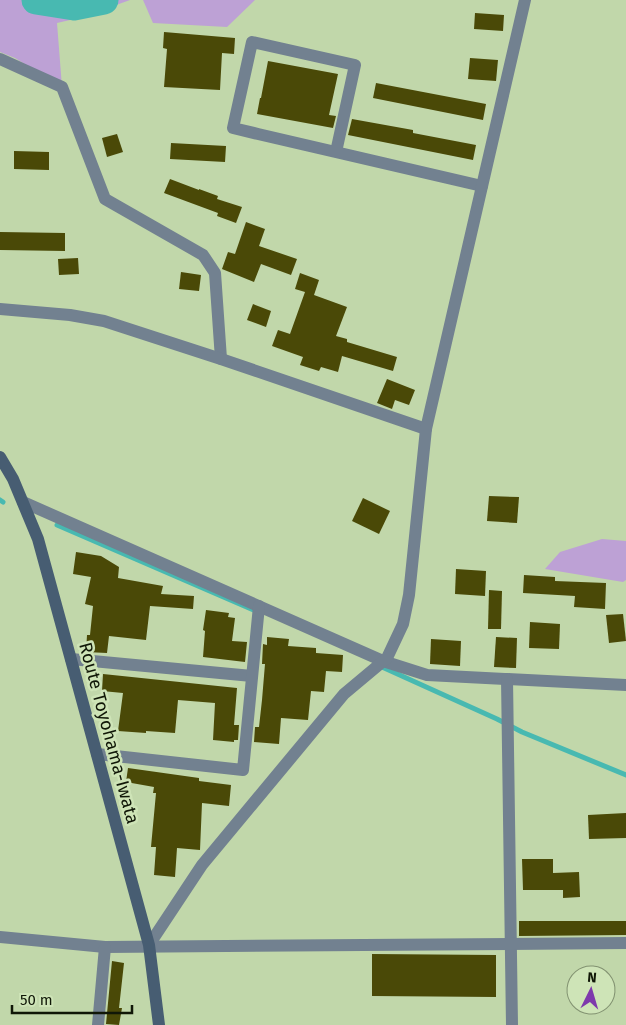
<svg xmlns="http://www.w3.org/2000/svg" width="626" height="1025" font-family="'Fira Sans',sans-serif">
<rect width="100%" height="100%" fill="#c1d7aa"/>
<g fill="#bda1d5">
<polygon points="0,0 130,0 83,17 57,23 62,87 15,58 0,52"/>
<polygon points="143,0 255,0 227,27 153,23"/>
<polygon points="602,539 626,541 626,580 623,582 545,569 560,552"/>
</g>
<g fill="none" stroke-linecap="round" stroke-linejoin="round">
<g stroke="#48b9b1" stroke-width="5">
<polyline points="0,500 3,502"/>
<polyline points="57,525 258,612"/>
<polyline points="382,667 497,719 522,732 626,775"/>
</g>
<polyline stroke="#48b9b1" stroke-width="29" points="36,0 74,6 104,0"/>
</g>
<g fill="#4a4907">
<polygon points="475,13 504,15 503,31 474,29"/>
<polygon points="164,32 235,38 234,54 222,53 220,90 164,87 167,49 163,48"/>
<polygon points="470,58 498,60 496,81 468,79"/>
<polygon points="268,61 338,74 329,115 336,116 333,128 257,114 260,98 261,98"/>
<polygon points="376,83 486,104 483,120 373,98"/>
<polygon points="352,119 413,130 413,133 476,145 473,160 348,135"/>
<polygon points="117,134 123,152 107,157 102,138"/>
<polygon points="171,143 226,146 225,162 170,159"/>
<polygon points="14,151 49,152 49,170 14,169"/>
<polygon points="170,179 199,190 199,189 218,196 217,199 242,207 236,223 217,216 218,213 164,193"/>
<polygon points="246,222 265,229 259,246 297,259 291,275 261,264 254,282 222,269 228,252 235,254"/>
<polygon points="0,232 65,233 65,251 0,250"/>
<polygon points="78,258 79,274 59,275 58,259"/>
<polygon points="181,272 201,275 199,291 179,289"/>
<polygon points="300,273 319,280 314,295 347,307 336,336 347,339 347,342 397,357 393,371 342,356 338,372 321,367 319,371 300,365 303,357 272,346 278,330 290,334 305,292 295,289"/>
<polygon points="253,304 271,311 266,327 247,320"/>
<polygon points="387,379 415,390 409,405 395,400 392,409 377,403"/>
<polygon points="489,496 519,497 517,523 487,521"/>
<polygon points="363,498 390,511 379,534 352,521"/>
<polygon points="76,552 101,556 119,567 118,578 163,586 161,594 194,596 193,609 150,606 146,640 109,636 107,653 86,652 87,635 90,635 93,606 85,604 91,577 73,574"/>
<polygon points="456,569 486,571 485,596 455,594"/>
<polygon points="524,575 555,577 555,581 606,583 605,609 574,607 575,596 523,593"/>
<polygon points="489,590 502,591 501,629 488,629"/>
<polygon points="206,610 229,613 228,617 235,618 232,641 247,642 245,662 203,657 205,631 203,630"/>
<polygon points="623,614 626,641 609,643 606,615"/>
<polygon points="530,622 560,624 559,649 529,648"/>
<polygon points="267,637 289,639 288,646 316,648 316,653 343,655 342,672 326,671 324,692 311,691 308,720 281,718 279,744 254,742 255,727 259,727 262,700 265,664 262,664 263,644 267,645"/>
<polygon points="496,637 517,638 516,668 494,667"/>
<polygon points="431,639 461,641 460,666 430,664"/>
<polygon points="103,674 237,688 234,725 239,725 238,740 234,740 234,742 213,740 215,703 178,700 175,733 146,731 146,733 118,731 123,693 102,691"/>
<polygon points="128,768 199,778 199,781 231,785 229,806 202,803 200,850 177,848 175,877 154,875 156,847 151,847 156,793 153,793 154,787 126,782"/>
<polygon points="626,813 626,838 589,839 588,815"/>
<polygon points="522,859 553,859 553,873 579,872 580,897 563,898 563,890 523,890"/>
<polygon points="519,921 626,921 626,935 519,936"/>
<polygon points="372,954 496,955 496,997 372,996"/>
<polygon points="112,961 124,963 119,1008 122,1008 119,1025 106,1024"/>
</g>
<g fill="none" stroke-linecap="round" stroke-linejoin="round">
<g stroke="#728190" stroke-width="12">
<polyline points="0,59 62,87 105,199 203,255 215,273 221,359"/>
<polyline points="336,152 355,65 252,42 233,128 258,134 482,186"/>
<polyline points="0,309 70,315 104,321 221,359 426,429"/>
<polyline points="23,502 383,661 427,675 626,685"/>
<polyline points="71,659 252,676"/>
<polyline points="507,679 512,1025"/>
<polyline points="97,754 243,770 259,606"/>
<polyline points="0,937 105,947 626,943"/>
<polyline points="149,945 202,865 344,694 387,658 403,624 409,595 426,429 525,0"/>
<polyline points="98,1025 105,947"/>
</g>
<polyline stroke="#475d72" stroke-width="12" points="0,457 13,479 38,539 149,945 159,1025"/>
</g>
<g text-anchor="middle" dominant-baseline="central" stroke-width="5" stroke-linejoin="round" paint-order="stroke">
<g font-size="18" fill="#101707" stroke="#cee4b7">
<text transform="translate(109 733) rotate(75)">Route Toyohama-Iwata</text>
</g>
</g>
<g transform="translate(591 990) rotate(5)"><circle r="24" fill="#cee4b7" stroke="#829271"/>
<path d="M0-4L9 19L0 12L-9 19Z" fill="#7e39ac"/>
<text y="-8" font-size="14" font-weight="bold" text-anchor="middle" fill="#101707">N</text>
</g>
<path d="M12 1005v8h120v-8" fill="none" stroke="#101707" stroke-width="2.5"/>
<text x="20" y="1005" font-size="15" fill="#101707" stroke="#cee4b7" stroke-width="4" paint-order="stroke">50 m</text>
</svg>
